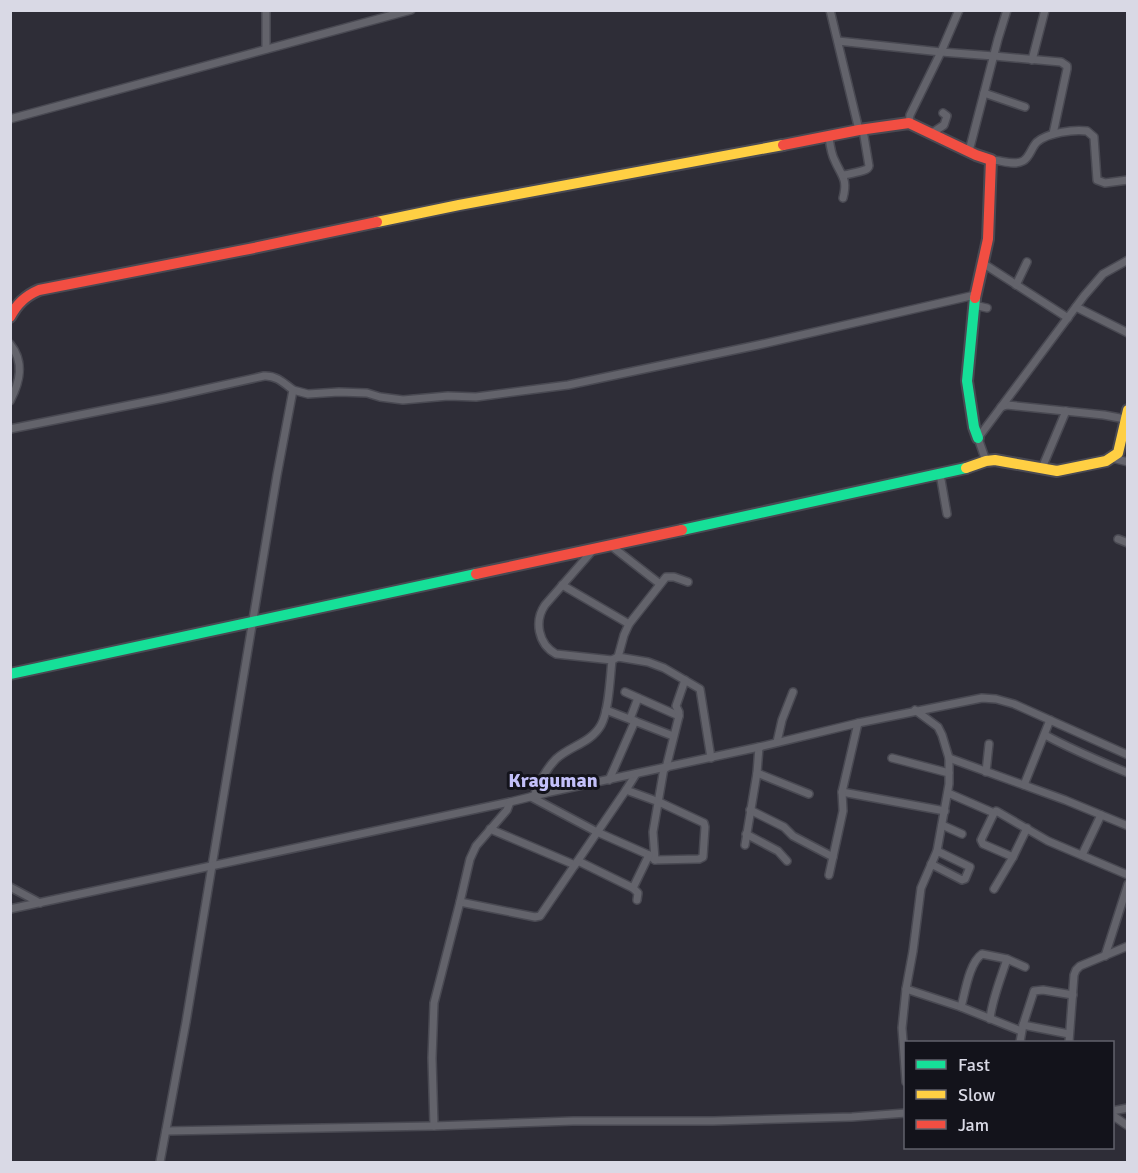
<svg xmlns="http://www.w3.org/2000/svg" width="1138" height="1173" font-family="Signika,sans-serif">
<rect width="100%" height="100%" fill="#2e2d37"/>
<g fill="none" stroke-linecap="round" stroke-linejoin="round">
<defs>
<g id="street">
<polyline points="830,10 859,130"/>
<polyline points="838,41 941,52 994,56 1061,62 1067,66 1067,69 1053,134"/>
<polyline points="266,49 266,10"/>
<polyline points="1032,60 1045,10"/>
<polyline points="984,93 1025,107"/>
<polyline points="10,119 411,10"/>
<polyline points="909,123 910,115 941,52 959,10"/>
<polyline points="932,133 944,125 947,116 943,113"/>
<path d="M829,137c1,8 2,17 6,24 7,16 13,18 8,37"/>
<polyline points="969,151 998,39 1007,10"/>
<path d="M991,160c10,0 23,6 32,1 7,-4 8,-13 14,-19 10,-9 37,-13 50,-11l7,6 3,43 8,3 23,-3"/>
<path d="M843,175c3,0 24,-5 24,-6 1,-1 2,-2 2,-3l-6,-36"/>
<polyline points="984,264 1068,318"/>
<polyline points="1016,285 1027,262"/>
<polyline points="974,305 987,308"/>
<polyline points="1076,307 1128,333"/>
<path d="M10,344c15,18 10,38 0,57"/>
<polyline points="293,390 308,394 339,392 367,393 380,397 403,400 448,396 476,397 568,385 758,345 975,295"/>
<polyline points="1001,407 1007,405 1104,415 1125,419"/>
<path d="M10,429l155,-31 99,-22c12,-1 20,7 29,14l-16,85 -91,547 -26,140"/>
<polyline points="1112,458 1128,462"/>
<polyline points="986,461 978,438 1084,296 1103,274 1128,260"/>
<polyline points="1042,468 1066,411"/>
<polyline points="940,474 947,514"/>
<polyline points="1118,539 1128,543"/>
<polyline points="610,545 660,584"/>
<polyline points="562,585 629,624"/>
<polyline points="618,657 624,635 629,624 666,577 674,577 688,582"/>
<polyline points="612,660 618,657 648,662 664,668 700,689 711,758"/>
<polyline points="625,692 679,716"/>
<polyline points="606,710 673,736"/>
<polyline points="630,719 638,698"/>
<path d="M1045,735c26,14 54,26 83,38"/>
<polyline points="777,742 782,720 793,692"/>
<polyline points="892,758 949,773"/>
<polyline points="949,758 1065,800 1128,826"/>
<polyline points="666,768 679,716 679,712 676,706 685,680"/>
<polyline points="986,772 989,744"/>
<polyline points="757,773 809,794"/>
<polyline points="609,780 635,721"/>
<polyline points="1024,785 1050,720"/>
<polyline points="842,792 945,811"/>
<polyline points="948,793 994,813 996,811 998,812 1048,841 1128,875"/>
<path d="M534,796c5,-13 12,-27 22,-37 14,-13 35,-16 45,-34 8,-14 9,-47 11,-65l-56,-6c-18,-10 -22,-33 -11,-49l48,-55"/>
<polyline points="531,797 597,832 649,855 655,860 699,859 703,857 705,827 704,823 659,802 626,790"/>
<polyline points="750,810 784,827 793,836 833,857"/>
<polyline points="994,813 981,840 983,844 1013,857"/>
<polyline points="942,825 962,834"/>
<polyline points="490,829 575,865"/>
<polyline points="746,834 778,851 787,861"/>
<polyline points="745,845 757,773 759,747"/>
<polyline points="1082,855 1101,815"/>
<polyline points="655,860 653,832 664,768"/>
<polyline points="578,861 633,888 638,893 637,900"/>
<polyline points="931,864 962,880 965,879 970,867 937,851"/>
<polyline points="829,875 843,811 842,792 858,723"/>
<polyline points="10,887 40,903"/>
<polyline points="633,888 649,855"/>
<polyline points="994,889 1013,857 1027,828"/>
<polyline points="460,902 535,917 540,916 626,790 636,774"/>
<polyline points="10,909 510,802 550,792 759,747 858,723 982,698 996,699 1014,704 1128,755"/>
<polyline points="1105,956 1128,884"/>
<polyline points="906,989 961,1007 1021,1031"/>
<path d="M961,1007c4,-14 8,-44 21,-53l25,5 18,8"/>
<path d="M990,1019c2,-20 11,-41 17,-60"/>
<polyline points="1023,1025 1069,1034"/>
<polyline points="1020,1042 1023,1025 1034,991 1043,990 1073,995"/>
<polyline points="1069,1042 1074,975 1076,970 1080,966 1128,946"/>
<polyline points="906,1082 902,1028 906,989 913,951 921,888 937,851 949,784 949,758 942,735 938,727 915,710"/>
<polyline points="1112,1111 1128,1108"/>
<polyline points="1112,1115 1128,1126"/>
<polyline points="434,1126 432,1058 434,1003 460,902 470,859 476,846 507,810 510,802"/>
<polyline points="166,1131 434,1126 573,1121 713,1121 852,1117 906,1113"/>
</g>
<g id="fast">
<polyline points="975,298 967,381 974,427 978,438"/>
<polyline points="682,530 966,468"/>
<polyline points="10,674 476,574"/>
</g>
<g id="slow">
<polyline points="377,222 459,205 783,145"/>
<polyline points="966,468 986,461 995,460 1057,471 1106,461 1118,453 1128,410"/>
</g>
<g id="jam">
<polyline points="783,145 859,130 909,123 976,155 991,160 988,239 975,298"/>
<path d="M10,317c7,-13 15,-21 29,-27l210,-41 128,-27"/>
<polyline points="476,574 682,530"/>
</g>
</defs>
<use href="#street" stroke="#494952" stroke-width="10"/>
<use href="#fast" stroke="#494952" stroke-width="14"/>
<use href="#slow" stroke="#494952" stroke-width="14"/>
<use href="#jam" stroke="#494952" stroke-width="14"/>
<use href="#street" stroke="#63636b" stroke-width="7"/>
<use href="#fast" stroke="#16e098" stroke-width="10"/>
<use href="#slow" stroke="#ffcf43" stroke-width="10"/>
<use href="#jam" stroke="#f24e42" stroke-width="10"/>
</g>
<g text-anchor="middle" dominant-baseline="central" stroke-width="6" stroke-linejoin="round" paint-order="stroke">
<g font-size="20" font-weight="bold" fill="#c3c0f9" stroke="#13131b">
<text x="553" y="780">Kraguman</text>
</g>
</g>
<rect width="1138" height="1173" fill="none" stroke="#d9d9e5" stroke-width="24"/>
<rect x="904" y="1041" width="210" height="108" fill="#13131b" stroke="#62626c" stroke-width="1.5"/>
<rect x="916" y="1060" width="30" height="9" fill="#16e098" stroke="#62626c" stroke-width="1.5"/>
<text x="958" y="1071" font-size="18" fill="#d9d9e5">Fast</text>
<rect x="916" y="1090" width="30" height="9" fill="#ffcf43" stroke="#62626c" stroke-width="1.5"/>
<text x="958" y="1101" font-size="18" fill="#d9d9e5">Slow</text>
<rect x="916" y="1120" width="30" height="9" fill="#f24e42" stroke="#62626c" stroke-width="1.5"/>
<text x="958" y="1131" font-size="18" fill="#d9d9e5">Jam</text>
</svg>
